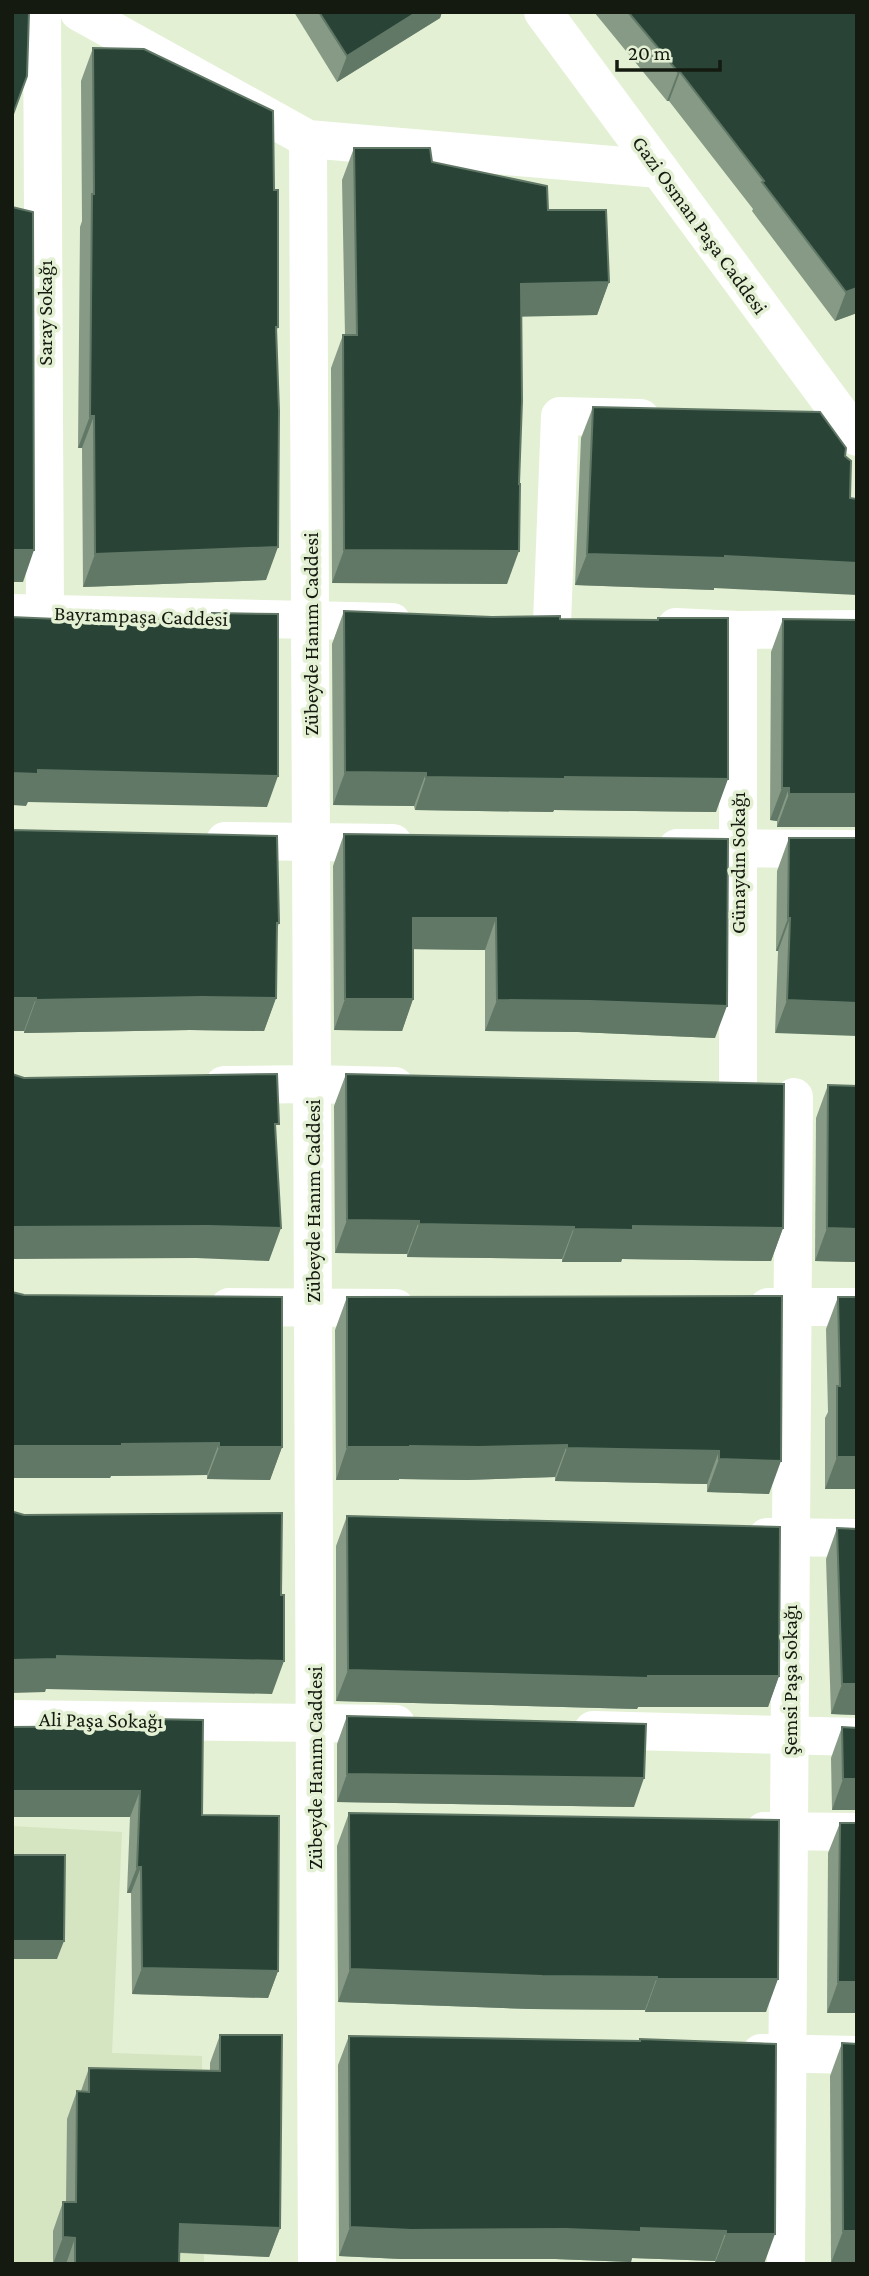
<svg xmlns="http://www.w3.org/2000/svg" width="869" height="2276" font-family="'Crimson Pro',serif">
<rect width="100%" height="100%" fill="#e3f0d3"/>
<polygon fill="#d5e5c1" points="12,1826 122,1832 112,2053 202,2056 204,2264 12,2264"/>
<g fill="none" stroke-linecap="round" stroke-linejoin="round">
<g stroke="#fff" stroke-width="38">
<polyline points="42,12 45,613"/>
<polyline points="79,12 308,139 659,169"/>
<polyline points="543,12 857,437"/>
<polyline points="308,139 317,2264"/>
<polyline points="12,613 392,622"/>
<polyline points="552,623 560,416 641,418"/>
<polyline points="676,627 738,630 857,629"/>
<polyline points="738,630 738,1095"/>
<polyline points="225,841 393,843"/>
<polyline points="677,848 857,849"/>
<polyline points="224,1085 312,1084 395,1086"/>
<polyline points="229,1307 396,1308"/>
<polyline points="768,1307 857,1307"/>
<polyline points="767,1537 857,1538"/>
<polyline points="12,1719 396,1724"/>
<polyline points="593,1730 857,1737"/>
<polyline points="764,1831 857,1832"/>
<polyline points="761,2053 857,2055"/>
<polyline points="786,2264 794,1097"/>
</g>
</g>
<g fill="#869a85">
<polygon points="294,12 442,12 440,18 337,82"/>
<polygon points="594,12 857,12 857,313 835,321 752,211 753,209 669,101 667,101"/>
<polygon points="93,48 274,190 278,327 276,332 266,580 83,587 82,448 78,448 80,227 82,221 81,81"/>
<polygon points="354,148 432,162 548,210 609,282 597,315 521,316 519,484 507,584 332,583 331,368 343,335 345,335 342,180"/>
<polygon points="593,407 714,588 714,590 575,585 581,438"/>
<polygon points="344,611 560,619 657,620 658,618 716,812 554,810 553,812 415,810 414,806 333,805 332,644"/>
<polygon points="783,619 857,620 857,827 777,827 777,821 770,820 771,652"/>
<polygon points="12,830 279,923 277,929 276,998 264,1031 190,1030 24,1033 24,1031 12,1031"/>
<polygon points="344,834 715,1038 578,1032 485,1031 485,950 413,949 413,999 402,1031 334,1030 333,866"/>
<polygon points="789,838 857,838 775,1033 778,951 776,951 777,871"/>
<polygon points="346,1074 783,1228 771,1261 622,1259 621,1262 562,1262 562,1259 407,1257 407,1254 335,1253 334,1106"/>
<polygon points="828,1085 857,1262 815,1261 816,1118"/>
<polygon points="12,1292 282,1447 270,1480 207,1479 207,1475 111,1476 110,1478"/>
<polygon points="782,1296 769,1494 707,1492 707,1484 555,1481 555,1477 467,1480 399,1479 399,1480 336,1480 335,1330 347,1297"/>
<polygon points="838,1297 857,1489 825,1489 825,1418 828,1412 826,1329"/>
<polygon points="347,1516 779,1676 768,1707 638,1707 637,1709 336,1701 336,1546"/>
<polygon points="837,1528 857,1529 857,1715 831,1714 826,1559"/>
<polygon points="347,1716 634,1807 337,1802 337,1744"/>
<polygon points="151,1719 202,1815 278,1971 268,1998 132,1994 131,1893 127,1893 130,1817 12,1817 148,1726"/>
<polygon points="842,1727 857,1728 857,1810 832,1810 831,1758"/>
<polygon points="349,1813 766,2012 645,2012 645,2010 531,2009 338,2002 337,1846"/>
<polygon points="840,1823 857,1823 857,2013 827,2013 828,1853"/>
<polygon points="220,2035 280,2228 269,2257 180,2253 179,2264 53,2264 53,2231 63,2202 66,2202 67,2119 77,2091 81,2091 89,2068 210,2071 210,2063"/>
<polygon points="349,2036 639,2041 640,2039 775,2234 715,2263 715,2261 632,2258 631,2262 555,2259 401,2259 339,2256 338,2065"/>
<polygon points="842,2043 857,2264 831,2263 830,2076"/>
</g>
<g fill="#617866">
<polygon points="417,12 442,12 440,18 337,82 347,56"/>
<polygon points="678,72 680,72 669,101 667,101"/>
<polygon points="609,282 597,315 509,317 521,284"/>
<polygon points="857,288 857,313 835,321 846,292"/>
<polygon points="90,416 94,416 82,448 78,448"/>
<polygon points="278,547 266,580 83,587 95,554"/>
<polygon points="12,550 34,550 23,582 12,582"/>
<polygon points="344,550 519,551 507,584 332,583"/>
<polygon points="587,554 725,556 857,563 857,595 714,588 714,590 575,585"/>
<polygon points="38,770 278,776 267,807 28,802 26,806 12,805 12,773"/>
<polygon points="345,772 426,773 414,806 333,805"/>
<polygon points="426,777 565,777 728,779 716,812 554,810 553,812 415,810"/>
<polygon points="782,788 789,788 777,821 770,820"/>
<polygon points="789,794 857,794 857,827 777,827"/>
<polygon points="413,918 496,918 485,950 401,949"/>
<polygon points="788,918 790,918 778,951 776,951"/>
<polygon points="202,997 276,998 264,1031 190,1030 24,1033 36,1000"/>
<polygon points="12,998 36,998 24,1031 12,1031"/>
<polygon points="345,999 413,999 402,1031 334,1030"/>
<polygon points="497,1000 590,1001 727,1006 715,1038 578,1032 485,1031"/>
<polygon points="787,1000 857,1003 857,1036 775,1033"/>
<polygon points="347,1220 419,1221 407,1254 335,1253"/>
<polygon points="419,1224 574,1227 562,1259 407,1257"/>
<polygon points="208,1226 281,1228 269,1261 196,1258 12,1259 12,1227"/>
<polygon points="633,1226 783,1228 771,1261 622,1259 621,1262 562,1262 574,1229"/>
<polygon points="827,1228 857,1229 857,1262 815,1261"/>
<polygon points="219,1443 207,1475 111,1476 110,1478 12,1478 12,1446"/>
<polygon points="567,1445 555,1477 467,1480 399,1479 399,1480 336,1480 347,1447"/>
<polygon points="219,1447 282,1447 270,1480 207,1479"/>
<polygon points="567,1448 719,1451 707,1484 555,1481"/>
<polygon points="837,1457 857,1457 857,1489 825,1489"/>
<polygon points="719,1459 781,1461 769,1494 707,1492"/>
<polygon points="57,1656 284,1661 272,1694 46,1689 45,1692 12,1693 12,1660"/>
<polygon points="348,1670 648,1676 779,1676 768,1707 638,1707 637,1709 336,1701"/>
<polygon points="842,1684 857,1684 857,1715 831,1714"/>
<polygon points="347,1774 644,1778 634,1807 337,1802"/>
<polygon points="843,1779 857,1779 857,1810 832,1810"/>
<polygon points="12,1791 140,1791 130,1817 12,1817"/>
<polygon points="137,1867 141,1867 131,1893 127,1893"/>
<polygon points="12,1941 64,1941 57,1959 12,1959"/>
<polygon points="142,1968 278,1971 268,1998 132,1994"/>
<polygon points="350,1969 657,1977 645,2010 531,2009 338,2002"/>
<polygon points="657,1979 778,1979 766,2012 645,2012"/>
<polygon points="838,1982 857,1982 857,2013 827,2013"/>
<polygon points="180,2224 280,2228 269,2257 170,2252"/>
<polygon points="350,2227 641,2228 726,2231 715,2261 632,2258 631,2262 555,2259 401,2259 339,2256"/>
<polygon points="843,2231 857,2231 857,2264 831,2263"/>
<polygon points="726,2234 775,2234 764,2264 715,2263"/>
<polygon points="63,2237 75,2238 66,2264 53,2264"/>
</g>
<g fill="#294437" stroke="#617866" stroke-width="2">
<polygon points="12,12 29,12 27,76 12,117"/>
<polygon points="319,12 417,12 347,56"/>
<polygon points="628,12 857,12 857,288 846,292 762,182 764,181 680,72 678,72"/>
<polygon points="93,48 144,49 273,111 274,190 278,190 278,327 276,327 279,411 278,547 95,554 94,416 90,416 92,194 94,194"/>
<polygon points="354,148 430,148 432,162 547,186 548,210 606,210 609,282 521,284 522,401 519,484 520,484 519,551 344,550 343,335 357,335"/>
<polygon points="12,207 33,212 34,550 12,550"/>
<polygon points="593,407 820,412 846,448 845,456 851,461 850,498 857,499 857,563 725,556 725,558 587,554"/>
<polygon points="344,611 492,617 560,616 560,619 658,620 658,618 728,618 728,779 565,777 565,779 426,777 426,773 345,772"/>
<polygon points="212,613 278,614 278,776 38,770 38,774 12,773 12,617 80,620 80,616 212,620"/>
<polygon points="783,619 857,620 857,794 789,794 789,788 782,788"/>
<polygon points="12,830 277,836 279,923 277,923 276,998 202,997 36,1000 36,998 12,998"/>
<polygon points="344,834 728,839 727,1006 590,1001 497,1000 496,918 413,918 413,999 345,999"/>
<polygon points="789,838 857,838 857,1003 787,1000 790,918 788,918"/>
<polygon points="12,1074 24,1078 277,1074 279,1124 275,1124 281,1228 208,1226 12,1227"/>
<polygon points="346,1074 784,1084 783,1228 633,1226 633,1230 574,1229 574,1227 419,1224 419,1221 347,1220"/>
<polygon points="828,1085 857,1086 857,1229 827,1228"/>
<polygon points="12,1292 24,1295 282,1297 282,1447 219,1447 219,1443 122,1444 122,1446 12,1446"/>
<polygon points="782,1296 781,1461 719,1459 719,1451 567,1448 567,1445 479,1447 410,1446 410,1447 347,1447 347,1297"/>
<polygon points="838,1297 857,1297 857,1457 837,1457 837,1386 840,1386"/>
<polygon points="12,1511 14,1512 24,1515 282,1513 281,1595 284,1595 284,1661 57,1656 57,1659 12,1660"/>
<polygon points="347,1516 780,1527 779,1676 648,1676 648,1678 348,1670"/>
<polygon points="837,1528 857,1529 857,1684 842,1684"/>
<polygon points="347,1716 646,1724 644,1778 347,1774"/>
<polygon points="151,1719 203,1720 202,1815 279,1816 278,1971 142,1968 141,1867 137,1867 140,1791 12,1791 12,1727 151,1726"/>
<polygon points="842,1727 857,1728 857,1779 843,1779"/>
<polygon points="349,1813 779,1820 778,1979 657,1979 657,1977 542,1976 350,1969"/>
<polygon points="840,1823 857,1823 857,1982 838,1982"/>
<polygon points="12,1855 65,1855 64,1941 12,1941"/>
<polygon points="220,2035 282,2035 280,2228 180,2224 179,2264 75,2264 75,2238 63,2237 63,2202 76,2202 77,2091 89,2092 89,2068 220,2071"/>
<polygon points="349,2036 640,2041 640,2039 776,2044 775,2234 726,2234 726,2231 641,2228 641,2232 566,2229 411,2230 350,2227"/>
<polygon points="842,2043 857,2044 857,2231 843,2231"/>
</g>
<g text-anchor="middle" dominant-baseline="central" stroke-width="7" stroke-linejoin="round" paint-order="stroke">
<g font-size="21" fill="#151a10" stroke="#e3f0d3">
<text transform="translate(700 225) rotate(54)">Gazi Osman Paşa Caddesi</text>
<text transform="translate(45 313) rotate(-90)">Saray Sokağı</text>
<text transform="translate(141 616) rotate(2)">Bayrampaşa Caddesi</text>
<text transform="translate(311 634) rotate(-90)">Zübeyde Hanım Caddesi</text>
<text transform="translate(738 863) rotate(-90)">Günaydın Sokağı</text>
<text transform="translate(313 1201) rotate(-90)">Zübeyde Hanım Caddesi</text>
<text transform="translate(790 1680) rotate(-90)">Şemsi Paşa Sokağı</text>
<text transform="translate(101 1720) rotate(1)">Ali Paşa Sokağı</text>
<text transform="translate(315 1768) rotate(-90)">Zübeyde Hanım Caddesi</text>
</g>
</g>
<rect width="869" height="2276" fill="none" stroke="#151a10" stroke-width="28"/>
<path d="M617 60v10h103v-10" fill="none" stroke="#151a10" stroke-width="3.5"/>
<text x="628" y="60" font-size="21" fill="#151a10" stroke="#e3f0d3" stroke-width="5" paint-order="stroke">20 m</text>
</svg>
